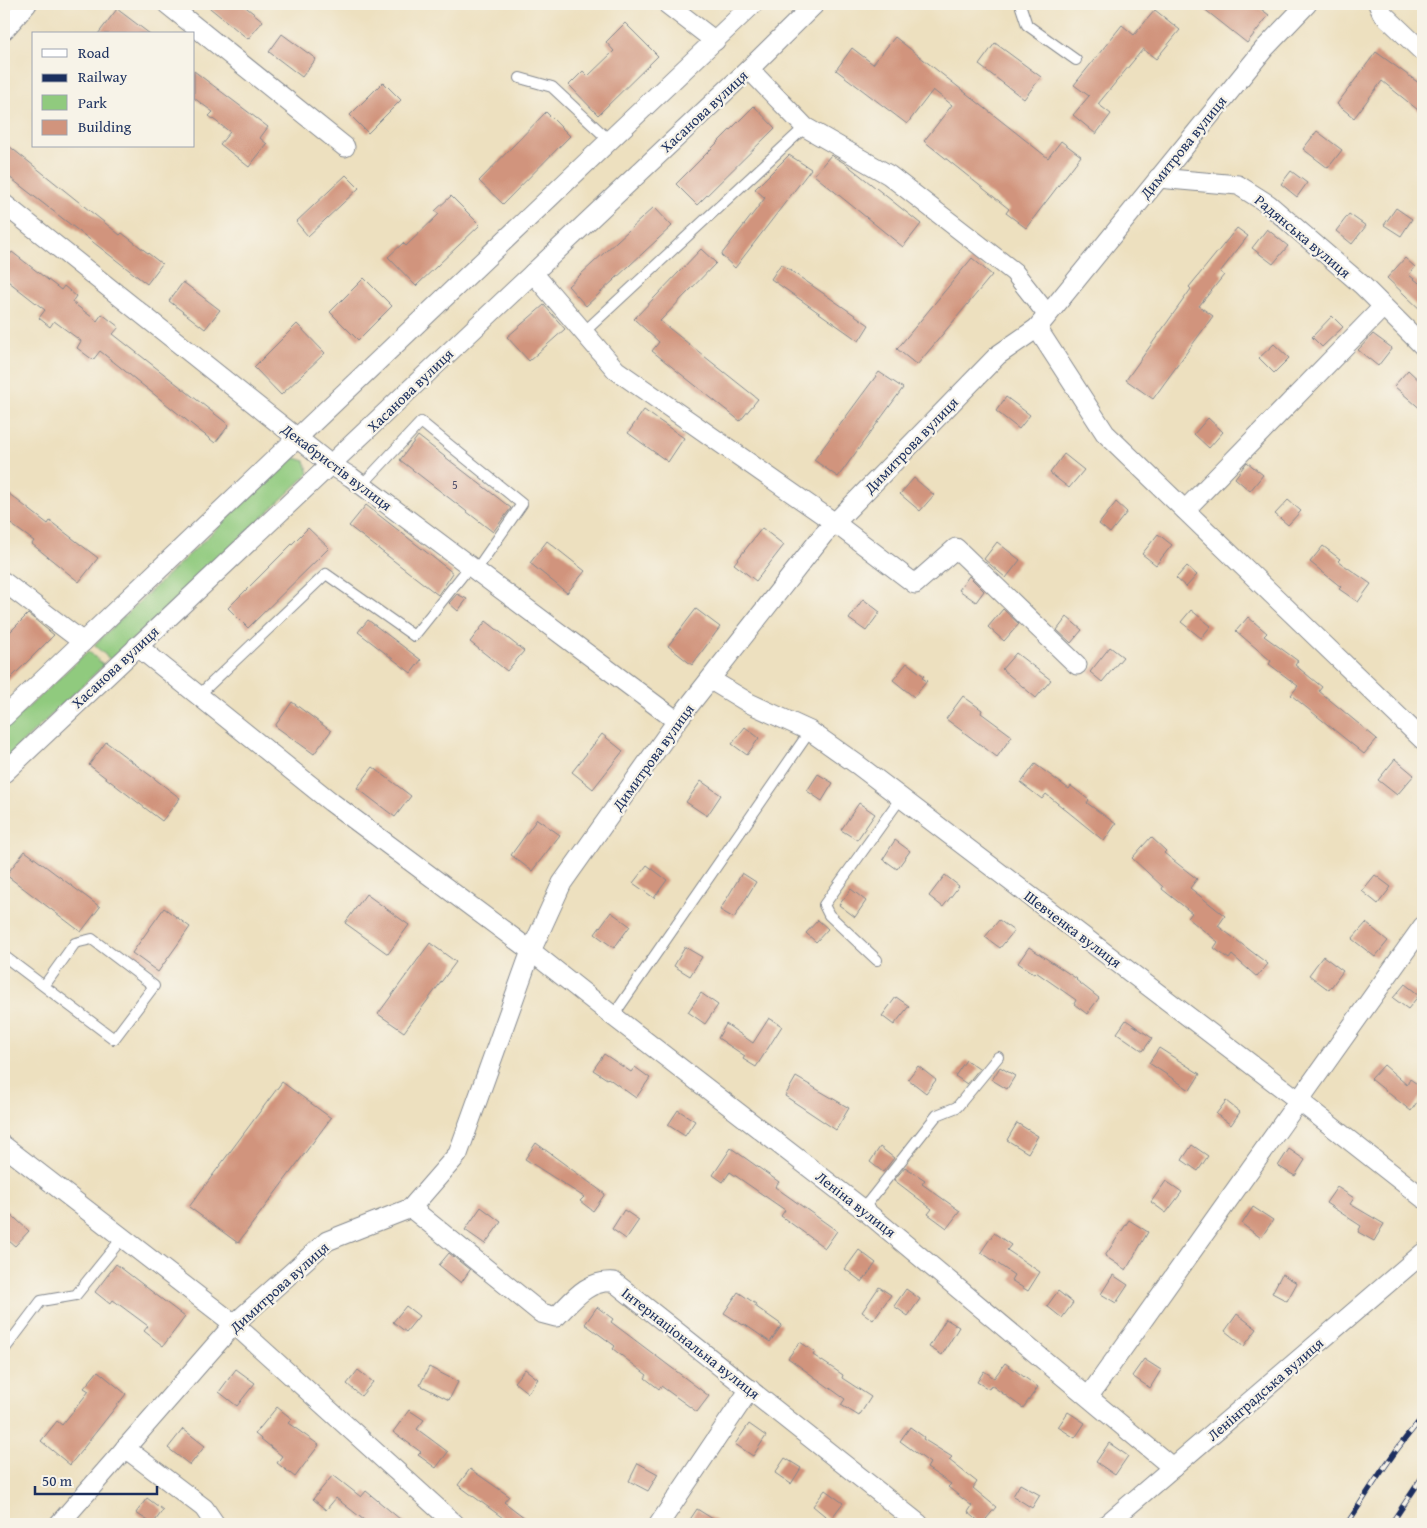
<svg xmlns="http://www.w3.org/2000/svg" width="1427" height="1528" font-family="'Gentium Book Plus',serif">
<rect width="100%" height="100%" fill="#f7f3e8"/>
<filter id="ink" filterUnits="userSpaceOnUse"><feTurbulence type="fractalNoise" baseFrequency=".02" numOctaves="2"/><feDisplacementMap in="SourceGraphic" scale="10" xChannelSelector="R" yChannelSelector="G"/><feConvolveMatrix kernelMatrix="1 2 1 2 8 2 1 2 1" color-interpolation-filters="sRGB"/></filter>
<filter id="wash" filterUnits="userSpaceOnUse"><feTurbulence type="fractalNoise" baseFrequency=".0096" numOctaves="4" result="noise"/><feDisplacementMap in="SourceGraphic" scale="20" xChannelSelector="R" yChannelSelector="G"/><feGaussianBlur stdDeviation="1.12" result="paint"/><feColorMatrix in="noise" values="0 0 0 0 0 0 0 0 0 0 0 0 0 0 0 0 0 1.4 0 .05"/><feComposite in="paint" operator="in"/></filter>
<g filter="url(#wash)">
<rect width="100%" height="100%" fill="#ede0bf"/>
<g fill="#90ca7e" stroke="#567c6e">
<polygon points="292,457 305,461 309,473 111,660 94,645"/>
<polygon points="88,651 104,665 4,760 4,730"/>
</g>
<g id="blocks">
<g fill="#d1947d">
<polygon points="205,4 242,4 263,21 248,39"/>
<polygon points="1198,4 1254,4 1269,15 1247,43"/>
<polygon points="117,9 150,34 98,34"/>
<polygon points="1155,10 1180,30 1156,59 1143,49 1098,104 1111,114 1096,134 1073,115 1089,96 1074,85 1122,25 1134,35"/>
<polygon points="625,23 658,56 598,115 569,85 583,71 588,76 614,51 606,42"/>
<polygon points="282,34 316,59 302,77 269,52"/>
<polygon points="895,37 1048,158 1061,141 1081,156 1026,228 1006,213 1009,209 924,141 952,105 933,90 907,124 836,70 852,48 873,64"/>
<polygon points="995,43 1041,77 1024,99 979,65"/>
<polygon points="1376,52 1423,86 1423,114 1382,81 1354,118 1337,104"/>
<polygon points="194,71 268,127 260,138 267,144 249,167 220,144 230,132 209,116 213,112 194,98"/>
<polygon points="383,82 401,100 368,133 350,115"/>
<polygon points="754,106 775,128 697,205 676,184"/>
<polygon points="546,112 570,136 503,204 479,181"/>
<polygon points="1317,131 1342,150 1328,168 1303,149"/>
<polygon points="4,142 120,235 122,233 162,264 147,284 4,173"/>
<polygon points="789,155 811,169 735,268 721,255 765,198 755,189"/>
<polygon points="831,155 846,164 921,224 903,247 814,175"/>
<polygon points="1291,171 1307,183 1297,197 1281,184"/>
<polygon points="346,175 359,188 308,236 296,222"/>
<polygon points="451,196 480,225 416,286 388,257 403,243 406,246 439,214 435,211"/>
<polygon points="654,207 672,226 586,306 568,286"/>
<polygon points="1396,208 1412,219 1401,236 1384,225"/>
<polygon points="1349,214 1366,226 1352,244 1336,231"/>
<polygon points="1237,228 1248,236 1220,272 1224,275 1199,306 1213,316 1153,399 1126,380 1191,289 1189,287"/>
<polygon points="1267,229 1288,246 1273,264 1252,248"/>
<polygon points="701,249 716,263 660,321 758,399 740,421 652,351 659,342 634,319"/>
<polygon points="12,252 61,290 64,286 76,296 72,302 97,321 102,314 119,327 113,334 229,425 215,443 100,351 93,360 77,348 81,341 54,321 50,327 39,318 45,310 4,278 4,263"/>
<polygon points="972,258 992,275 917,365 897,349"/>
<polygon points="1405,258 1415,267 1409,275 1423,286 1423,312 1387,278"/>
<polygon points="781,264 869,325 859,341 771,279"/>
<polygon points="364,278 392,306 358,340 330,312"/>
<polygon points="183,282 220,310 205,329 169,301"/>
<polygon points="544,305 565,329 529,361 507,337"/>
<polygon points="1332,316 1343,327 1322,347 1312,337"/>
<polygon points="297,324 325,353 281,395 254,367"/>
<polygon points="1373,334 1392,348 1378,366 1358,350"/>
<polygon points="1274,344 1289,358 1274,373 1259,358"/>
<polygon points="1408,370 1423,384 1423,411 1394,386"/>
<polygon points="879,372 903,388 838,477 814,460"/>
<polygon points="1006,397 1030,415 1019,429 996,411"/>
<polygon points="644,410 684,438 668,462 628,433"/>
<polygon points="1208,418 1223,432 1209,448 1194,434"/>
<polygon points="418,436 511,508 493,532 400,460"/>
<polygon points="1064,454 1084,470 1069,488 1050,473"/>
<polygon points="1247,462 1263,475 1250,491 1235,478"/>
<polygon points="914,478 934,495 920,511 900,494"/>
<polygon points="4,490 48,524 50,521 98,558 79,582 32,544 34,541 4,519"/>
<polygon points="1288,500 1301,511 1288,525 1275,514"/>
<polygon points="1116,502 1127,512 1110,533 1099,524"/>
<polygon points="366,505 453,573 438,595 349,526"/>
<polygon points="308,528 329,548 248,628 228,608"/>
<polygon points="762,528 784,545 756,581 734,564"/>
<polygon points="1158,534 1172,545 1156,565 1142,554"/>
<polygon points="547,541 585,571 567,593 530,563"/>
<polygon points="997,542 1020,560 1006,578 984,559"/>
<polygon points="1323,546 1340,559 1338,561 1371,584 1358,602 1339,589 1341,587 1310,562"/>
<polygon points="1187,566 1197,575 1186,587 1176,578"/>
<polygon points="969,576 984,591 976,602 959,590"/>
<polygon points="457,594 467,599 458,611 449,603"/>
<polygon points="863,599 880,612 866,631 849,619"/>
<polygon points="696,609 720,627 692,665 668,646"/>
<polygon points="1003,609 1019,624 1004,641 988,627"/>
<polygon points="1191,610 1211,626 1201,638 1181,622"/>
<polygon points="28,614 54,635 4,685 4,638"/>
<polygon points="1067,617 1082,630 1071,643 1057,630"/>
<polygon points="1248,617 1267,633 1264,636 1298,661 1295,665 1322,687 1319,691 1377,739 1364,754 1291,695 1298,686 1269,664 1271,661 1236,631"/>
<polygon points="368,620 421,660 411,673 358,632"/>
<polygon points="486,621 524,651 507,671 470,642"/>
<polygon points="1110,647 1123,657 1102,682 1090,672"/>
<polygon points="1016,653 1051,680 1036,698 1002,669"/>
<polygon points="907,663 924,676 922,678 927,681 914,697 893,680"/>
<polygon points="963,696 982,710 981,713 1012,736 997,757 946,719"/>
<polygon points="292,702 331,731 314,754 275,726"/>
<polygon points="745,727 759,738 747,755 732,744"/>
<polygon points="602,734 623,751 593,789 572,772"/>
<polygon points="106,742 180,798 162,821 89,765"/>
<polygon points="1395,759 1414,775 1397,795 1378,780"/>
<polygon points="1035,764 1069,789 1071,786 1089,800 1087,803 1116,824 1104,841 1046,794 1042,799 1021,783"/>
<polygon points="373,767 411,796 395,817 357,788"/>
<polygon points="818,774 833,783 822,801 807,791"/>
<polygon points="701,781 721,795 707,816 686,802"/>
<polygon points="859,803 875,814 857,840 841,830"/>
<polygon points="537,819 560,835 532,871 511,855"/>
<polygon points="1151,837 1166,851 1164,853 1197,879 1190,888 1225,916 1218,926 1268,964 1257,977 1232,955 1229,959 1214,948 1218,942 1188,918 1192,913 1162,889 1163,887 1132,858"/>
<polygon points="895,840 910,851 897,869 883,859"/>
<polygon points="25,851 100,907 81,932 6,875"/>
<polygon points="647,865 667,880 654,898 633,883"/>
<polygon points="742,873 756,882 734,918 720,910"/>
<polygon points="945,875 959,886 943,907 929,896"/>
<polygon points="1375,875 1391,887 1378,904 1362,891"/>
<polygon points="851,889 866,901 855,917 839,905"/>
<polygon points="366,894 409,925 388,954 345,923"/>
<polygon points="164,908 190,927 158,972 132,953"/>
<polygon points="611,912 630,926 614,948 595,934"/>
<polygon points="818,920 828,929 816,942 806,933"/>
<polygon points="999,920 1014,931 1000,948 985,937"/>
<polygon points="1366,923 1388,941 1375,957 1352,939"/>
<polygon points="430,943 456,962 404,1032 378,1014"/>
<polygon points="685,947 702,957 690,976 674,966"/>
<polygon points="1029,947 1077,979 1076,980 1099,998 1087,1014 1074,1004 1076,1000 1036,972 1034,974 1018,963"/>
<polygon points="1323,956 1343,971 1329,990 1309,975"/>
<polygon points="1405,984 1419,995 1408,1009 1393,998"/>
<polygon points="701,993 718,1005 705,1024 688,1012"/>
<polygon points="896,997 909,1006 894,1025 882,1016"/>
<polygon points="769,1018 782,1026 756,1067 743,1059 745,1056 718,1038 726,1024 753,1043"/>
<polygon points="1126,1020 1152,1038 1143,1051 1117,1033"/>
<polygon points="1159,1048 1200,1074 1190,1090 1149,1063"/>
<polygon points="604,1054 631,1072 635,1067 650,1078 636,1098 608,1078 607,1079 593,1070"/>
<polygon points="966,1060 979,1069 967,1084 955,1076"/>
<polygon points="1384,1065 1407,1085 1410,1079 1423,1088 1423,1093 1411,1111 1371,1079"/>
<polygon points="918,1066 936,1080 926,1093 908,1079"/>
<polygon points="1000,1067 1015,1076 1007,1089 992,1080"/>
<polygon points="796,1077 849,1108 836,1130 785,1096"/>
<polygon points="282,1082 331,1118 238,1243 189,1207"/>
<polygon points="1226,1101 1240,1112 1231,1125 1216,1114"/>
<polygon points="678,1110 695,1121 685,1136 668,1125"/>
<polygon points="1017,1123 1038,1136 1028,1153 1007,1140"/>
<polygon points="536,1143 605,1194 593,1211 580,1201 584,1197 525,1159"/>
<polygon points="1192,1145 1208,1156 1198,1171 1182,1160"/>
<polygon points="880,1147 894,1158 883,1172 870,1162"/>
<polygon points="731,1148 779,1182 775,1187 837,1231 825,1248 781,1216 785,1210 730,1172 723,1182 713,1175"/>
<polygon points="1289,1149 1305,1160 1295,1176 1278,1166"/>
<polygon points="905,1167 925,1180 922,1184 960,1211 947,1228 928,1214 932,1209 894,1180"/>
<polygon points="1166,1181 1182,1192 1166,1213 1151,1202"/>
<polygon points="1337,1187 1354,1198 1350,1204 1384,1224 1374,1241 1358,1232 1361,1226 1326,1203"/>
<polygon points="481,1207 501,1222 485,1244 465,1230"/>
<polygon points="1253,1207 1273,1220 1261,1238 1242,1224"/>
<polygon points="4,1208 29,1231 15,1246 4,1237"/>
<polygon points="624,1210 639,1220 626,1239 612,1229"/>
<polygon points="1129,1220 1148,1232 1126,1270 1105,1256"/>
<polygon points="994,1233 1011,1245 1007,1250 1040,1272 1028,1291 1011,1280 1014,1275 981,1252"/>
<polygon points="859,1250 876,1263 862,1282 845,1269"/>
<polygon points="449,1253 470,1270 461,1283 439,1265"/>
<polygon points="116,1264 185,1317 163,1346 144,1331 148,1326 113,1300 110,1304 95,1292"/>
<polygon points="1282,1274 1297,1283 1287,1301 1272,1293"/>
<polygon points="1113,1275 1128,1285 1116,1303 1101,1294"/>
<polygon points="879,1287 891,1295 873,1320 862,1312"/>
<polygon points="906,1289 920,1299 908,1316 894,1306"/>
<polygon points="1058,1291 1073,1303 1062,1318 1047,1306"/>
<polygon points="738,1292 756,1304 755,1306 782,1325 770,1342 744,1324 743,1325 724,1313"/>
<polygon points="406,1306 419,1316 406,1332 393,1322"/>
<polygon points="597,1307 613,1319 611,1322 709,1396 697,1412 661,1386 659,1389 645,1378 647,1375 613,1349 615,1346 585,1324"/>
<polygon points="1237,1314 1257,1329 1244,1346 1225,1331"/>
<polygon points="946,1319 959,1327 942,1355 929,1347"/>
<polygon points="800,1342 815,1352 813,1355 843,1375 842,1378 871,1397 859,1416 841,1405 845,1399 788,1358"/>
<polygon points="1144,1359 1161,1370 1150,1388 1132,1376"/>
<polygon points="1005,1363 1038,1387 1023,1408 991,1385 989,1389 977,1382 984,1371 994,1378"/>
<polygon points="429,1367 458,1382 449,1400 420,1385"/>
<polygon points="236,1369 255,1383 237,1406 219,1392"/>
<polygon points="525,1369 538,1379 528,1393 514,1382"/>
<polygon points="358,1370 373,1382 361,1396 347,1384"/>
<polygon points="98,1371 126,1394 70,1465 41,1441 57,1421 62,1425 89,1391 84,1388"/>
<polygon points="277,1407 292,1419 288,1423 319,1445 295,1477 277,1463 282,1456 255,1434"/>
<polygon points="409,1410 424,1420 417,1429 448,1452 436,1468 418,1455 421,1452 393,1432"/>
<polygon points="1068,1412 1085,1423 1075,1438 1058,1427"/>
<polygon points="749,1424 766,1436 753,1456 735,1444"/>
<polygon points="910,1427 924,1437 923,1439 952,1457 949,1460 977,1482 973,1488 996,1507 982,1524 968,1512 972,1506 948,1487 951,1484 927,1468 930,1463 900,1441"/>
<polygon points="183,1429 205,1446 190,1465 168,1448"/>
<polygon points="1109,1443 1128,1456 1115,1475 1096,1462"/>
<polygon points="785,1458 801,1468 791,1484 775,1473"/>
<polygon points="638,1463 658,1474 648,1491 629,1481"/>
<polygon points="470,1469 509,1496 504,1502 533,1524 498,1524 503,1518 458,1485"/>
<polygon points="333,1475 361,1497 366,1491 406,1524 369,1524 336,1498 326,1510 313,1499"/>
<polygon points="1020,1484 1040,1495 1032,1508 1013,1496"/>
<polygon points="825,1490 843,1503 830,1520 813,1506"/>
<polygon points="147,1498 163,1510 153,1524 136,1513"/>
<polygon points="697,1509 721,1524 687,1524"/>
</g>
</g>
</g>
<g filter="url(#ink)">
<use href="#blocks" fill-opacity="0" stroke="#84888e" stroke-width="1"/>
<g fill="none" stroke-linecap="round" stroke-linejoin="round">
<defs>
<g id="service">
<polyline points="1020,4 1027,25 1076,60"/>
<polyline points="520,78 552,87 610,141"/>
<polyline points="584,332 805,127"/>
<polyline points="362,485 421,422 522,504 476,570"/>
<polyline points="199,695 326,574 414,636 470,566"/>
<polyline points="4,956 114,1039 154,986 92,939 75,943 44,986"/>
<polyline points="877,960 829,915 824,905 900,799"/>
<polyline points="613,1016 810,731"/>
<polyline points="863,1209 937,1115 957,1107 998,1057"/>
<polyline points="4,1350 41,1301 76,1295 123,1237"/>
</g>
<g id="minor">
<polyline points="167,4 345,147"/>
<polyline points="667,4 715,41"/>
<polyline points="1378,4 1382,13 1423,52"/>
<polyline points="4,30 27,4"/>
<polyline points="749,69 805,127 889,175 1014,272 1047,314"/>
<polyline points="1158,178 1238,185 1268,204 1362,285 1423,346"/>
<polyline points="4,204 331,465 351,477 677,721"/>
<polyline points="533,273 616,370 835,523 915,584 956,548 1077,665"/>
<polyline points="1037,328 1105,433 1423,740"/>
<polyline points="1185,510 1383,307"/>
<polyline points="4,582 83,642"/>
<polyline points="137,646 331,802 531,951 613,1016 863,1209 1173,1468"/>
<polyline points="711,680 749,703 810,731 858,765 1298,1100 1423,1198"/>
<polyline points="4,717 753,4"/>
<polyline points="4,773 749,69 815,4"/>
<polyline points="4,1146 234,1324 455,1524"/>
<path d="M411,1208l130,105 15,4c18,-18 31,-37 58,-35l305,242"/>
<polyline points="1089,1396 1423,926"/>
<polyline points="125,1448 204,1508 215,1524"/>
<polyline points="59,1524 234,1324 327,1241 411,1208 458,1154 531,951 562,883 677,721 823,535 998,355 1037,328 1264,49 1307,4"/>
<polyline points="659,1524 750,1389"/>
<polyline points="1107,1524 1423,1253"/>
</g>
</defs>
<use href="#service" stroke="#84888e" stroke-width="12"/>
<use href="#minor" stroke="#84888e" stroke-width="21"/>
<use href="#service" stroke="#fff" stroke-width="10"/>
<use href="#minor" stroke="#fff" stroke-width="19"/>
<defs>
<g id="rail">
<path d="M1347,1524c24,-37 47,-74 76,-107"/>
<polyline points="1391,1524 1423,1476"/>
</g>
</defs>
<use href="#rail" stroke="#1b2f5e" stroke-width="5.5"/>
<use href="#rail" stroke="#f7f3e8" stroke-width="4" stroke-dasharray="11" stroke-linecap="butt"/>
</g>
</g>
<g text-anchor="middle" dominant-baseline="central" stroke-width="4.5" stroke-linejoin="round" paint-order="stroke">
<g font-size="12" fill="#484866">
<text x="455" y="484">5</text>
</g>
<g font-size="15" fill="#1b2f5e" stroke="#f7f3e8">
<text transform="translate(704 111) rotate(-43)">Хасанова вулиця</text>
<text transform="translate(1183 147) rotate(-51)">Димитрова вулиця</text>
<text transform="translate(1303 236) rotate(40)">Радянська вулиця</text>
<text transform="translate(410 390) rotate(-44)">Хасанова вулиця</text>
<text transform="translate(911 445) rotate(-46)">Димитрова вулиця</text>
<text transform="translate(337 467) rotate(37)">Декабристів вулиця</text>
<text transform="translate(115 667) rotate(-43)">Хасанова вулиця</text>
<text transform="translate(653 757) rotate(-54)">Димитрова вулиця</text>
<text transform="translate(1073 929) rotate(37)">Шевченка вулиця</text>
<text transform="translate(856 1204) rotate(38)">Леніна вулиця</text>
<text transform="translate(279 1287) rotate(-42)">Димитрова вулиця</text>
<text transform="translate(691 1343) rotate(38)">Інтернаціональна вулиця</text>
<text transform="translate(1265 1389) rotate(-41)">Ленінградська вулиця</text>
</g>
</g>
<rect width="1427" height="1528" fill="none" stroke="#f7f3e8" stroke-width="20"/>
<rect x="32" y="32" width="162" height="115" fill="#f7f3e8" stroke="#9fa5b1"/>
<rect x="42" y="49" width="25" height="8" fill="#ffffff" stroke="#9fa5b1"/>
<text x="78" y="58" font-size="15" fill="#1b2f5e">Road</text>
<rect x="42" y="74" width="25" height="8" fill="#1b2f5e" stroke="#9fa5b1"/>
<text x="78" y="82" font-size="15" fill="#1b2f5e">Railway</text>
<rect x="42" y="95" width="25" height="15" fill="#90ca7e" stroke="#9fa5b1"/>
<text x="78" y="108" font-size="15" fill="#1b2f5e">Park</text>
<rect x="42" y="120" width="25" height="15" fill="#d1947d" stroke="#9fa5b1"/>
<text x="78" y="132" font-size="15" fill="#1b2f5e">Building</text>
<path d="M35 1486v8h122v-8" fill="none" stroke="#1b2f5e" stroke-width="2.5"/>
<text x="42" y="1486" font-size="15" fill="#1b2f5e" stroke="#f7f3e8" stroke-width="4" paint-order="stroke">50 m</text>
</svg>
